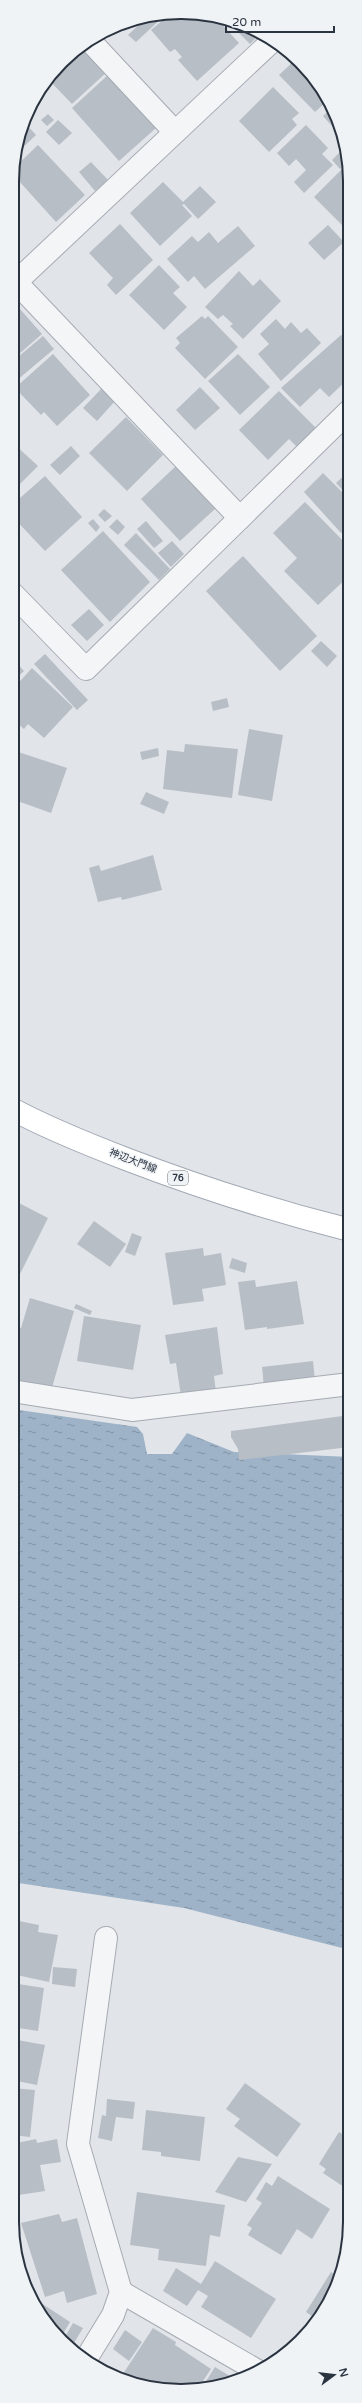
<svg xmlns="http://www.w3.org/2000/svg" width="362" height="2403" font-family="'Varela Round','Noto Sans JP',sans-serif">
<defs>
<pattern id="water-ripples" width="26" height="14" patternUnits="userSpaceOnUse"><rect width="26" height="14" fill="#9eb3c7"/><path d="M2 4q2-2 4 0t4 0M15 11q2-2 4 0t4 0" fill="none" stroke="#8192a3"/></pattern>
</defs>
<rect width="100%" height="100%" fill="#e1e4e9"/>
<polygon fill="url(#water-ripples)" points="12,1409 137,1427 143,1434 147,1454 172,1454 187,1433 234,1452 350,1457 350,1950 184,1908 12,1882"/>
<g fill="#b8bec5">
<polygon points="192,12 216,18 239,43 197,81 178,60 182,57 175,49 170,52 151,30 168,16"/>
<polygon points="164,16 136,42 128,35 146,18"/>
<polygon points="137,20 125,31 120,25 127,21"/>
<polygon points="234,22 246,25 259,35 250,44 231,25"/>
<polygon points="85,45 108,71 72,104 49,80 70,54"/>
<polygon points="296,59 328,100 315,112 279,75"/>
<polygon points="108,75 156,128 119,161 72,108"/>
<polygon points="273,87 299,113 292,119 297,125 269,152 239,121"/>
<polygon points="333,107 340,135 323,116"/>
<polygon points="48,114 54,120 47,126 41,120"/>
<polygon points="58,120 72,133 59,145 46,132"/>
<polygon points="25,123 36,135 17,153 21,139"/>
<polygon points="306,125 328,148 322,154 333,165 304,193 294,182 306,170 296,159 289,166 277,153"/>
<polygon points="38,145 85,195 56,222 19,181 12,188 13,169"/>
<polygon points="344,148 348,162 340,169 332,160"/>
<polygon points="91,162 108,180 95,191 79,172"/>
<polygon points="342,169 350,177 350,233 314,197"/>
<polygon points="163,182 183,202 200,186 216,202 198,219 184,204 182,205 192,216 160,246 130,213"/>
<polygon points="120,224 153,260 116,295 107,285 113,278 89,253"/>
<polygon points="328,225 344,242 324,260 308,243"/>
<polygon points="238,226 255,246 205,289 194,276 188,282 167,259 192,236 198,242 209,232 218,243"/>
<polygon points="159,265 180,287 173,293 187,307 164,330 129,295"/>
<polygon points="239,271 253,286 260,279 281,301 243,339 230,326 233,324 223,315 218,319 205,307"/>
<polygon points="12,300 42,334 12,360"/>
<polygon points="202,316 205,319 208,316 238,347 205,379 175,348 180,343 176,338"/>
<polygon points="276,319 285,329 291,322 301,333 307,328 321,343 281,381 258,354 269,344 260,334"/>
<polygon points="341,335 350,343 350,377 329,397 320,388 300,407 281,388"/>
<polygon points="43,336 54,349 16,381 12,377 12,362"/>
<polygon points="53,354 90,395 57,426 44,412 41,415 15,388"/>
<polygon points="238,354 270,387 240,415 208,381"/>
<polygon points="103,387 116,400 97,421 83,408"/>
<polygon points="200,387 220,408 195,430 176,410"/>
<polygon points="279,391 316,428 297,447 289,439 268,460 239,430"/>
<polygon points="126,417 163,455 127,491 89,453"/>
<polygon points="12,434 18,440 14,444 38,466 12,492"/>
<polygon points="71,446 80,456 60,475 50,465"/>
<polygon points="176,466 216,508 180,541 141,499"/>
<polygon points="350,470 350,498 336,483"/>
<polygon points="323,473 350,500 350,516 348,518 350,525 341,533 304,492"/>
<polygon points="45,476 82,517 45,551 12,516 12,505"/>
<polygon points="305,502 350,548 350,575 318,605 284,571 297,558 273,533"/>
<polygon points="104,509 112,516 105,522 98,515"/>
<polygon points="93,519 100,527 96,532 88,523"/>
<polygon points="117,519 125,527 118,535 109,527"/>
<polygon points="146,521 163,541 154,548 137,529"/>
<polygon points="103,531 150,582 110,622 61,570"/>
<polygon points="136,533 170,569 159,580 124,545"/>
<polygon points="172,541 184,554 171,567 158,553"/>
<polygon points="243,556 317,636 280,671 206,591"/>
<polygon points="89,609 104,625 87,641 71,625"/>
<polygon points="321,641 337,656 327,667 311,651"/>
<polygon points="45,654 88,700 77,710 34,664"/>
<polygon points="12,658 24,671 12,682"/>
<polygon points="32,668 73,707 44,738 28,724 24,729 12,719 12,690"/>
<polygon points="227,698 229,707 213,711 211,702"/>
<polygon points="249,729 283,735 272,801 238,795"/>
<polygon points="185,744 238,749 232,798 163,789 167,750 184,752"/>
<polygon points="158,748 159,756 142,760 140,752"/>
<polygon points="12,750 67,768 51,813 12,799"/>
<polygon points="146,792 169,802 164,814 140,804"/>
<polygon points="153,855 162,890 122,900 121,897 98,902 89,868 99,865 101,871"/>
<polygon points="12,1182 20,1187 12,1203"/>
<polygon points="17,1202 48,1218 16,1282 12,1280 12,1211"/>
<polygon points="94,1221 126,1244 110,1267 77,1244"/>
<polygon points="132,1233 142,1237 135,1256 125,1252"/>
<polygon points="203,1248 204,1256 221,1253 226,1285 202,1289 204,1301 173,1305 165,1253"/>
<polygon points="232,1258 247,1263 245,1273 229,1268"/>
<polygon points="255,1280 256,1287 297,1281 304,1324 267,1329 267,1327 245,1330 238,1282"/>
<polygon points="30,1298 74,1311 51,1391 12,1380 12,1341 16,1327 21,1328"/>
<polygon points="350,1303 350,1326 349,1326 345,1304"/>
<polygon points="76,1304 92,1311 90,1315 74,1308"/>
<polygon points="84,1316 141,1325 133,1370 77,1361"/>
<polygon points="217,1327 223,1374 214,1376 216,1392 181,1396 176,1363 170,1364 165,1335"/>
<polygon points="313,1361 315,1381 264,1387 262,1367"/>
<polygon points="350,1415 350,1447 239,1460 238,1449 231,1437 231,1431"/>
<polygon points="14,1920 39,1925 38,1932 58,1935 49,1982 12,1974 12,1930"/>
<polygon points="53,1967 77,1969 75,1987 52,1984"/>
<polygon points="12,1983 44,1988 38,2031 12,2027"/>
<polygon points="12,2039 45,2045 37,2085 12,2080"/>
<polygon points="245,2083 301,2124 277,2157 234,2126 240,2119 226,2109"/>
<polygon points="12,2088 35,2090 30,2137 12,2135"/>
<polygon points="107,2099 135,2102 133,2119 116,2117 112,2141 98,2138 102,2115 106,2116"/>
<polygon points="146,2110 205,2117 200,2161 161,2156 161,2152 142,2150"/>
<polygon points="339,2132 350,2139 350,2191 323,2173 326,2169 319,2164"/>
<polygon points="36,2139 37,2143 57,2139 61,2162 40,2165 45,2191 12,2196 12,2144"/>
<polygon points="238,2157 272,2164 246,2202 215,2192"/>
<polygon points="278,2176 330,2209 312,2239 297,2229 281,2255 248,2235 252,2228 247,2225 262,2203 256,2199 266,2182 272,2186"/>
<polygon points="137,2192 225,2205 220,2237 210,2235 206,2266 158,2260 159,2249 130,2245"/>
<polygon points="59,2214 62,2222 77,2218 97,2294 67,2303 64,2291 45,2297 21,2223"/>
<polygon points="215,2261 276,2299 251,2338 201,2307 208,2296 198,2290 187,2306 163,2291 176,2268 201,2284"/>
<polygon points="331,2272 338,2277 333,2297 316,2319 306,2312"/>
<polygon points="38,2301 70,2322 60,2339 36,2303"/>
<polygon points="73,2323 83,2328 71,2348 62,2342"/>
<polygon points="153,2328 176,2342 175,2345 211,2369 199,2387 170,2391 121,2377"/>
<polygon points="125,2330 142,2342 129,2361 113,2349"/>
<polygon points="215,2367 238,2381 203,2386"/>
</g>
<g fill="none" stroke-linecap="round" stroke-linejoin="round">
<defs>
<g id="minor">
<polyline points="91,42 175,132"/>
<polyline points="12,278 240,518"/>
<polyline points="16,282 271,42"/>
<polyline points="12,593 86,669 350,410"/>
<polyline points="12,1391 132,1410 350,1384"/>
<polyline points="121,2292 256,2370"/>
<polyline points="86,2359 113,2315 121,2292 78,2144 106,1938"/>
</g>
<path id="major" d="M12,1109c37,20 75,35 114,50 73,28 148,52 224,71"/>
</defs>
<use href="#minor" stroke="#a6abb3" stroke-width="24"/>
<use href="#major" stroke="#a1a9b4" stroke-width="24"/>
<use href="#minor" stroke="#f3f5f7" stroke-width="22"/>
<use href="#major" stroke="#fff" stroke-width="22"/>
</g>
<g text-anchor="middle" dominant-baseline="central" stroke-width="3" stroke-linejoin="round" paint-order="stroke">
<rect fill="#f0f3f6" stroke="#656d77" stroke-width="1" x="168" y="1171" width="20" height="14" rx="3"/>
<g font-size="9" font-weight="bold" fill="#2a3340">
<text x="178" y="1178">76</text>
</g>
<g font-size="10" fill="#2a3340" stroke="#f0f3f6">
<text transform="translate(133 1161) rotate(21)">神辺大門線</text>
</g>
</g>
<path d="M0 0H362V2403H0ZM181 19H181A162 162 0 0 1 343 181V2222A162 162 0 0 1 181 2384H181A162 162 0 0 1 19 2222V181A162 162 0 0 1 181 19Z" fill="#f0f3f6" fill-rule="evenodd"/>
<path fill="none" stroke="#2a3340" stroke-width="2" d="M181 19H181A162 162 0 0 1 343 181V2222A162 162 0 0 1 181 2384H181A162 162 0 0 1 19 2222V181A162 162 0 0 1 181 19Z"/>
<g transform="translate(334 2375) rotate(75)" stroke="#f0f3f6" stroke-width="3" paint-order="stroke">
<path d="M0-3L7 15L0 10L-7 15Z" fill="#2a3340"/>
<text y="-6" font-size="11" font-weight="bold" text-anchor="middle" fill="#2a3340">N</text>
</g>
<path d="M226 26v6h108v-6" fill="none" stroke="#2a3340" stroke-width="2"/>
<text x="232" y="26" font-size="12" fill="#2a3340" stroke="#f0f3f6" stroke-width="3" paint-order="stroke">20 m</text>
</svg>
